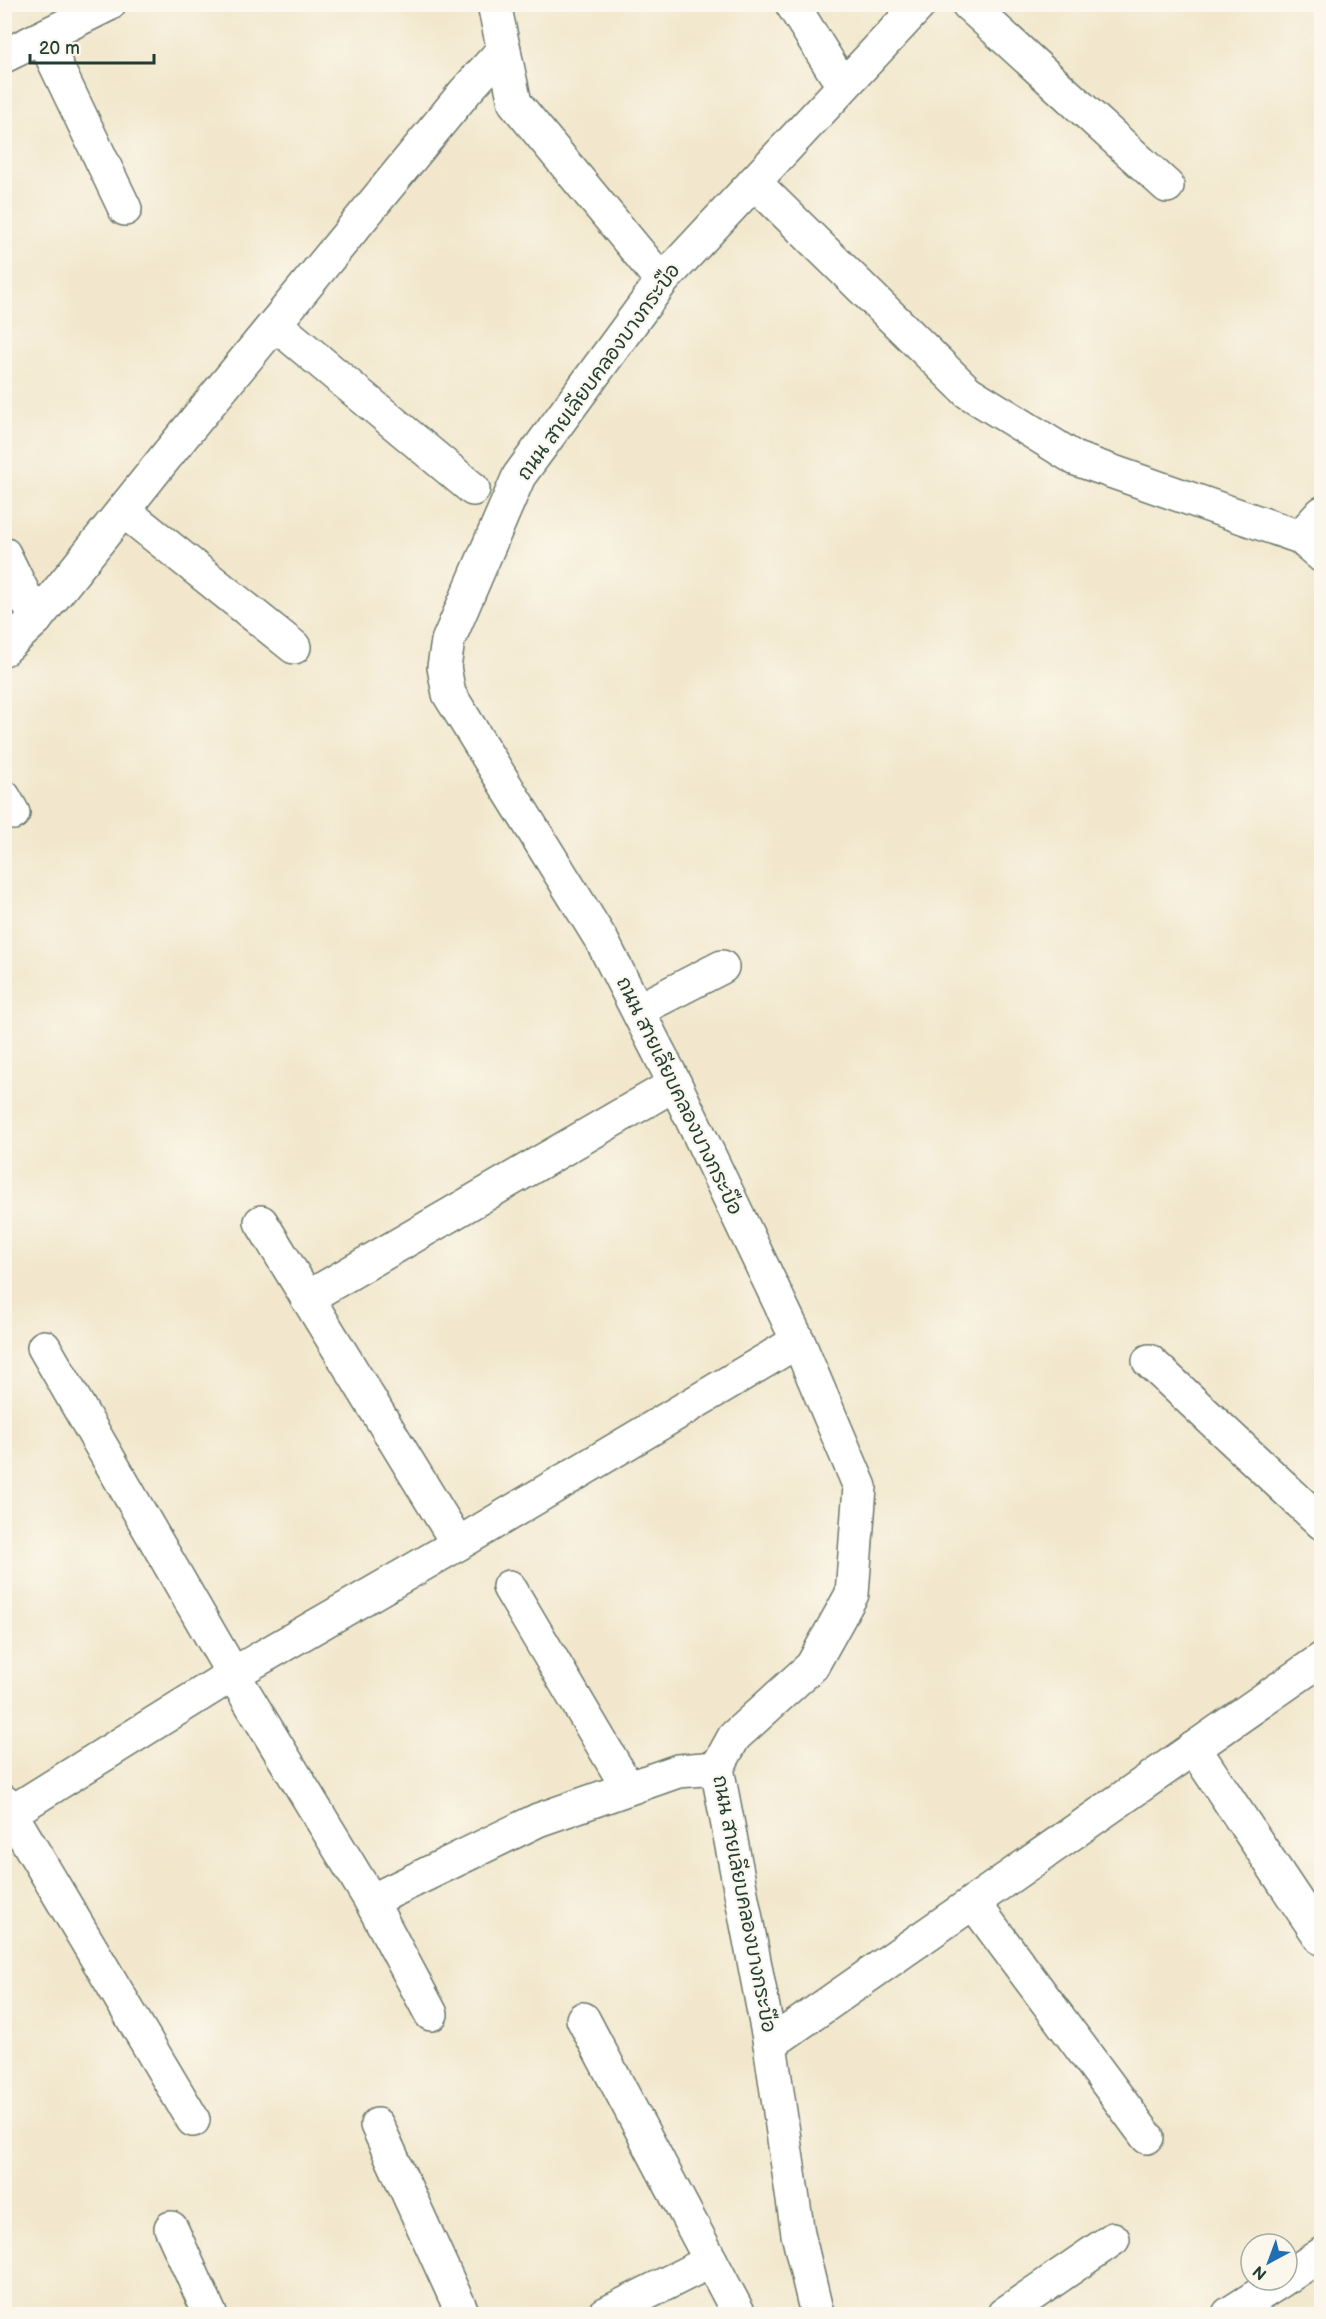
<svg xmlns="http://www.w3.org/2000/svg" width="1326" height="2319" font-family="'Balsamiq Sans','Playpen Sans Thai',sans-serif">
<rect width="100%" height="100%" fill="#fbf7ec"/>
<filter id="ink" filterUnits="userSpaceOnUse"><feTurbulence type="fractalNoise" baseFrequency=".0167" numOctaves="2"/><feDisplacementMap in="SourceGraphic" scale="12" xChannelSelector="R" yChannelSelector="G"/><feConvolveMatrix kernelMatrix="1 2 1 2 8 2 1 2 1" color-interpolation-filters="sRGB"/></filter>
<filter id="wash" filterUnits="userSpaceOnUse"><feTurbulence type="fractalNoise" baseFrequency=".008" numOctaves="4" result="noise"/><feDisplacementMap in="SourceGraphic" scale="24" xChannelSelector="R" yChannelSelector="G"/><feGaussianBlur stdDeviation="1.35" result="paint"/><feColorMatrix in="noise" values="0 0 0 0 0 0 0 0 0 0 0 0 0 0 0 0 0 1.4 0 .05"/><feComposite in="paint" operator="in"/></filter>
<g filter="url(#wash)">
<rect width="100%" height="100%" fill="#f2e7cc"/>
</g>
<g filter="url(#ink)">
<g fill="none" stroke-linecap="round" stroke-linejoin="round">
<defs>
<g id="minor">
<polyline points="494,4 515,103 662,281"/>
<polyline points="792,4 835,73"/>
<polyline points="968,4 1167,186"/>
<polyline points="43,38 125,209"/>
<polyline points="4,56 109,4"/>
<polyline points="754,182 968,392 1076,459 1300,537 1322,556"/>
<polyline points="275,324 473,489"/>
<polyline points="124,511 294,647"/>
<polyline points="1300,537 1322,513"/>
<polyline points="4,554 36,619"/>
<polyline points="4,649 36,619 168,454 465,92 504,49"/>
<polyline points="4,797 13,813"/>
<polyline points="638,1010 722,967"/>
<polyline points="261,1222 458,1544"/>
<polyline points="307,1298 675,1084"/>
<polyline points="44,1347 233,1674 371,1901 431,2014"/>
<polyline points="1149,1361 1322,1523"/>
<polyline points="509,1587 628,1788"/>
<polyline points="1194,1748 1321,1938"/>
<polyline points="4,1802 193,2120"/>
<polyline points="4,1817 233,1674 458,1544 798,1341"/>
<polyline points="371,1901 538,1820 678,1771 717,1768"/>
<polyline points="973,1902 1147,2137"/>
<polyline points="583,2019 739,2314"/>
<polyline points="770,2044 1322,1659"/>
<polyline points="377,2125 463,2314"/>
<polyline points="171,2228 210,2314"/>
<polyline points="1287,2277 1322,2254"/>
<polyline points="605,2314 711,2261"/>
<polyline points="817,2314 798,2234 770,2044 717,1768 734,1737 812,1666 852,1594 860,1487 798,1341 675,1084 602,941 449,694 444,667 448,641 519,476 662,281 920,4"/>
<polyline points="1004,2314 1113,2239"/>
<polyline points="1229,2314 1282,2280"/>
</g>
</defs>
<use href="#minor" stroke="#697869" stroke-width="36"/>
<use href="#minor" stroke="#fff" stroke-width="33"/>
</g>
</g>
<g text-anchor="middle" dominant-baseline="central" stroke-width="4.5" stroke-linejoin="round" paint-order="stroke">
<g font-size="20" fill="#1f3d34" stroke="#fbf7ec">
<text transform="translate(599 372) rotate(-54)">ถนน สายเลียบคลองบางกระบือ</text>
<text transform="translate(679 1096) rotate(64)">ถนน สายเลียบคลองบางกระบือ</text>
<text transform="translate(744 1904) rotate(79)">ถนน สายเลียบคลองบางกระบือ</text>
</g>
</g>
<rect width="1326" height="2319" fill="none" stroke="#fbf7ec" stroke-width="24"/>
<g transform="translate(1269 2262) rotate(221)"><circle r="28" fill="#fbf7ec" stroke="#a3ada2" stroke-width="1.5"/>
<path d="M0-4.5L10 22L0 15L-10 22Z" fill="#1f6fb2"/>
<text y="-9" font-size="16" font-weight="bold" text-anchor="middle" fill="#1f3d34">N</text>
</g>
<path d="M30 54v9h124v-9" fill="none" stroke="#1f3d34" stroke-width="3"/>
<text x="39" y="54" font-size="18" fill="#1f3d34" stroke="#fbf7ec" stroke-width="4.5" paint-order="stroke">20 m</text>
</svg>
